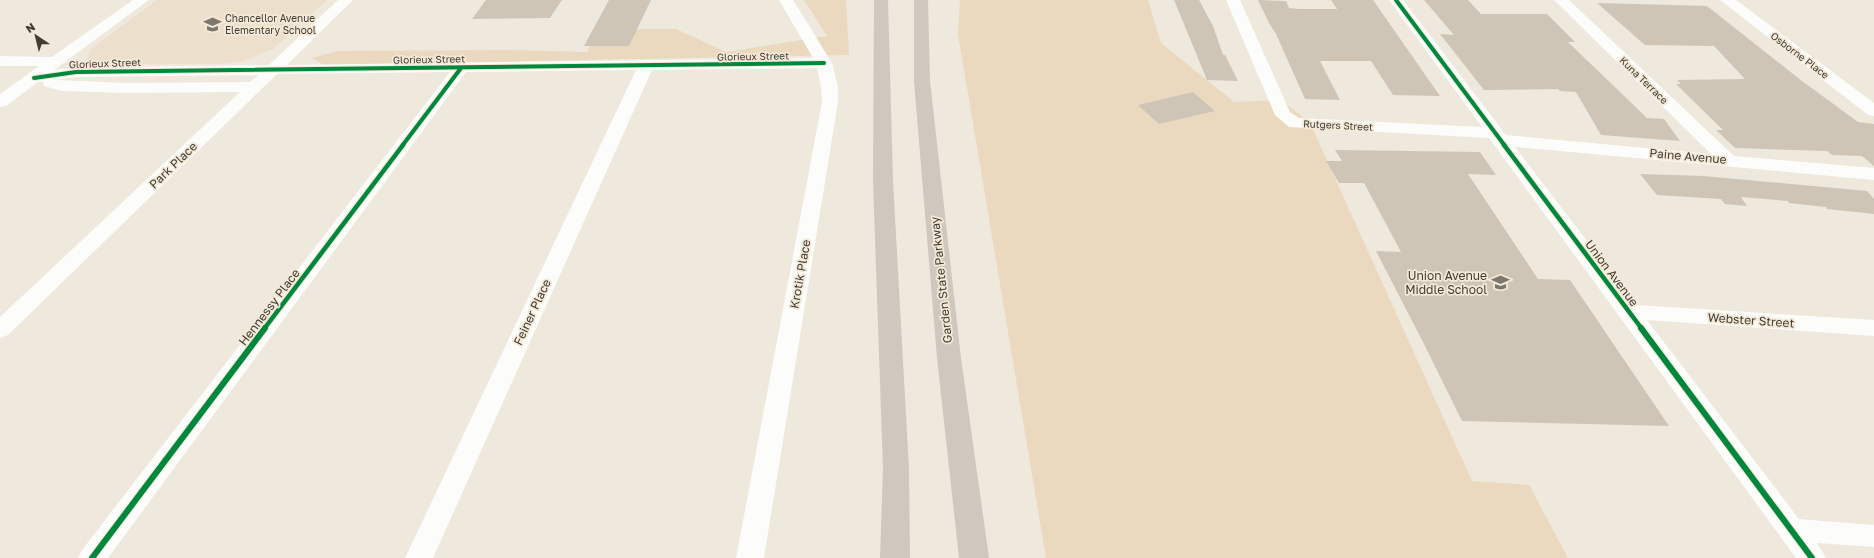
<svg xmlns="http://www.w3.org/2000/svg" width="1874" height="558" font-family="'Golos Text',sans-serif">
<rect width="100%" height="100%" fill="#eee8dd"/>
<polygon fill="#ece0cd" points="157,0 327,0 273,49 244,61 223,64 100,64 89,60 87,57 91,49"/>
<g fill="#ead9be">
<polygon points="804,0 846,0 849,55 324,65 312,58 338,51 511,50 587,52 599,29 676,29 726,52 827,36"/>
<polygon points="960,0 1148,0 1161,43 1234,102 1281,100 1310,123 1472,481 1529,485 1568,558 1046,558 958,34"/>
</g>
<g fill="#cec5b7">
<polygon points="486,0 562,0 550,18 472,19"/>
<polygon points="609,0 651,0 629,46 584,46"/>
<polygon points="1174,0 1199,0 1213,26 1223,55 1225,55 1238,81 1207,80"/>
<polygon points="1258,0 1286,1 1289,8 1299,9 1337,9 1331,0 1373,0 1440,96 1393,95 1371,61 1320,61 1340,100 1305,99 1276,34 1269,23"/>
<polygon points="1424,0 1468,0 1481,14 1547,14 1575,42 1568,42 1647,118 1664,119 1680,141 1601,135 1576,92 1560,91 1558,89 1484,90 1440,34 1454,35"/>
<polygon points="1597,3 1707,6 1802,81 1858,122 1874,124 1874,166 1862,156 1832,155 1827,151 1735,148 1716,130 1723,130 1676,84 1681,84 1677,80 1745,79 1714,46 1645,45"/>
<polygon points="1193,92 1215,111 1159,124 1138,105"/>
<polygon points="1335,150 1480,152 1496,175 1468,174 1538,279 1570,280 1669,426 1462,421 1423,342 1376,251 1401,252 1364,183 1339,183 1326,161 1342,161"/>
<polygon points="1640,174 1704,176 1867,191 1874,199 1874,214 1827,209 1826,207 1789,203 1788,201 1741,197 1747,206 1725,204 1721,199 1657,195"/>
</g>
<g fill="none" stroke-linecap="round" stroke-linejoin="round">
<g fill="#fcfcfa" fill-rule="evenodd">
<path d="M133,0h16l-95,70 22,-3 193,-2 69,-65h15l-66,65 526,-7 -34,-58h14l39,63 6,24v15l-74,456h-28l86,-456 -1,-15 -4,-19 -165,2 -219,488h-28l231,-488 -170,2 -358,486h-30l4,-8 368,-478 -173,2 -269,261 -8,3v-21l240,-225 -113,1 -65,-2 -18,-5 -1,-4h-5l-32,24 -6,1v-13l39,-28h-39v-10l52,1zM258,75l-8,7 -123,1 -71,-3 20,-3z"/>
<polygon points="1226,0 1240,0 1290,112 1299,118 1482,127 1389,0 1403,0 1506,135 1711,154 1554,0 1569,0 1734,156 1874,168 1874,180 1515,147 1636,305 1874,320 1874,336 1647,320 1799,519 1874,525 1874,547 1817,543 1826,558 1796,558 1489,138 1289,127 1275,115"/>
<polygon points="1720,0 1736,0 1874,103 1874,116 1868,115"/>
</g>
<g fill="#cfc8be" fill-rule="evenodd">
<polygon points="874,0 888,0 893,181 909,469 910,558 880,558 883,469 873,181"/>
<polygon points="914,0 928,0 930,81 961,358 989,558 959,558 937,358 914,81"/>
</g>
<defs>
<g id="cycleway-far2">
<polyline points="1396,0 1505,146"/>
<polyline points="34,78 76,72 824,63"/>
<polyline points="402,146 461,68"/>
</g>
<g id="cycleway-far1">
<polyline points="1504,145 1642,329"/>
<polyline points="264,329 403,145"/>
</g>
<g id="cycleway">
<polyline points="1641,328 1812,558"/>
<polyline points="92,558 265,328"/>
</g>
</defs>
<use href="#cycleway-far2" stroke="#f4e9d7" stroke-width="6"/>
<use href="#cycleway-far1" stroke="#f4e9d7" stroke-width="7"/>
<use href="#cycleway" stroke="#f4e9d7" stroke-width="8"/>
<use href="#cycleway-far2" stroke="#00873e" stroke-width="4"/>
<use href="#cycleway-far1" stroke="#00873e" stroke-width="4.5"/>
<use href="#cycleway" stroke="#00873e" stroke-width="6"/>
</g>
<defs>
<symbol id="school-bare" viewBox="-9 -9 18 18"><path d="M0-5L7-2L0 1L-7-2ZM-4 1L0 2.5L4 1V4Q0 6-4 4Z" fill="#7d786f" stroke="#f4e9d7" stroke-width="2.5" paint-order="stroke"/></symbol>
</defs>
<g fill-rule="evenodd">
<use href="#school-bare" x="200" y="12" width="25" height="25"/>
<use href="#school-bare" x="1488" y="270" width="25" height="25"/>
</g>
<g text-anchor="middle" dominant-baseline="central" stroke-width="3.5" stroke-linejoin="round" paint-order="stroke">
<g font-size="10" fill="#403c34" stroke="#f4e9d7" text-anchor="start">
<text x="225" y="18">Chancellor Avenue<tspan x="225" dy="12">Elementary School</tspan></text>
</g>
<g font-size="10" fill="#403c34" stroke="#f4e9d7">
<text transform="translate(1800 55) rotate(37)">Osborne Place</text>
<text transform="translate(753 56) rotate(-1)">Glorieux Street</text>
<text transform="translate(429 59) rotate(-1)">Glorieux Street</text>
<text transform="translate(105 63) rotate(-2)">Glorieux Street</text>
<text transform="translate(1644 80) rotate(44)">Kuna Terrace</text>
<text transform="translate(1338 125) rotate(3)">Rutgers Street</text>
</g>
<g font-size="12" fill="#403c34" stroke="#f4e9d7">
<text transform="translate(1688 156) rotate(5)">Paine Avenue</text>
<text transform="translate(173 165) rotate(-44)">Park Place</text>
<text transform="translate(1612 273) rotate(53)">Union Avenue</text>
<text transform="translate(800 274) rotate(-80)">Krotik Place</text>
<text transform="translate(941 280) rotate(-96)">Garden State Parkway</text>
<text transform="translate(269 307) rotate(-53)">Hennessy Place</text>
<text transform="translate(532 312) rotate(-65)">Feiner Place</text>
<text transform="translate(1751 320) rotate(4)">Webster Street</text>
</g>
<g font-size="12" fill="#403c34" stroke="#f4e9d7" text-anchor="end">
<text x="1487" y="275">Union Avenue<tspan x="1487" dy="14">Middle School</tspan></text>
</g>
</g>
<g transform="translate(36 36) rotate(325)" stroke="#f4e9d7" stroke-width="3" paint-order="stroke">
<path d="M0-3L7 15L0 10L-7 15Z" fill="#403c34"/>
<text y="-6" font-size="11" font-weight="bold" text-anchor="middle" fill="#403c34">N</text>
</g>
</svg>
